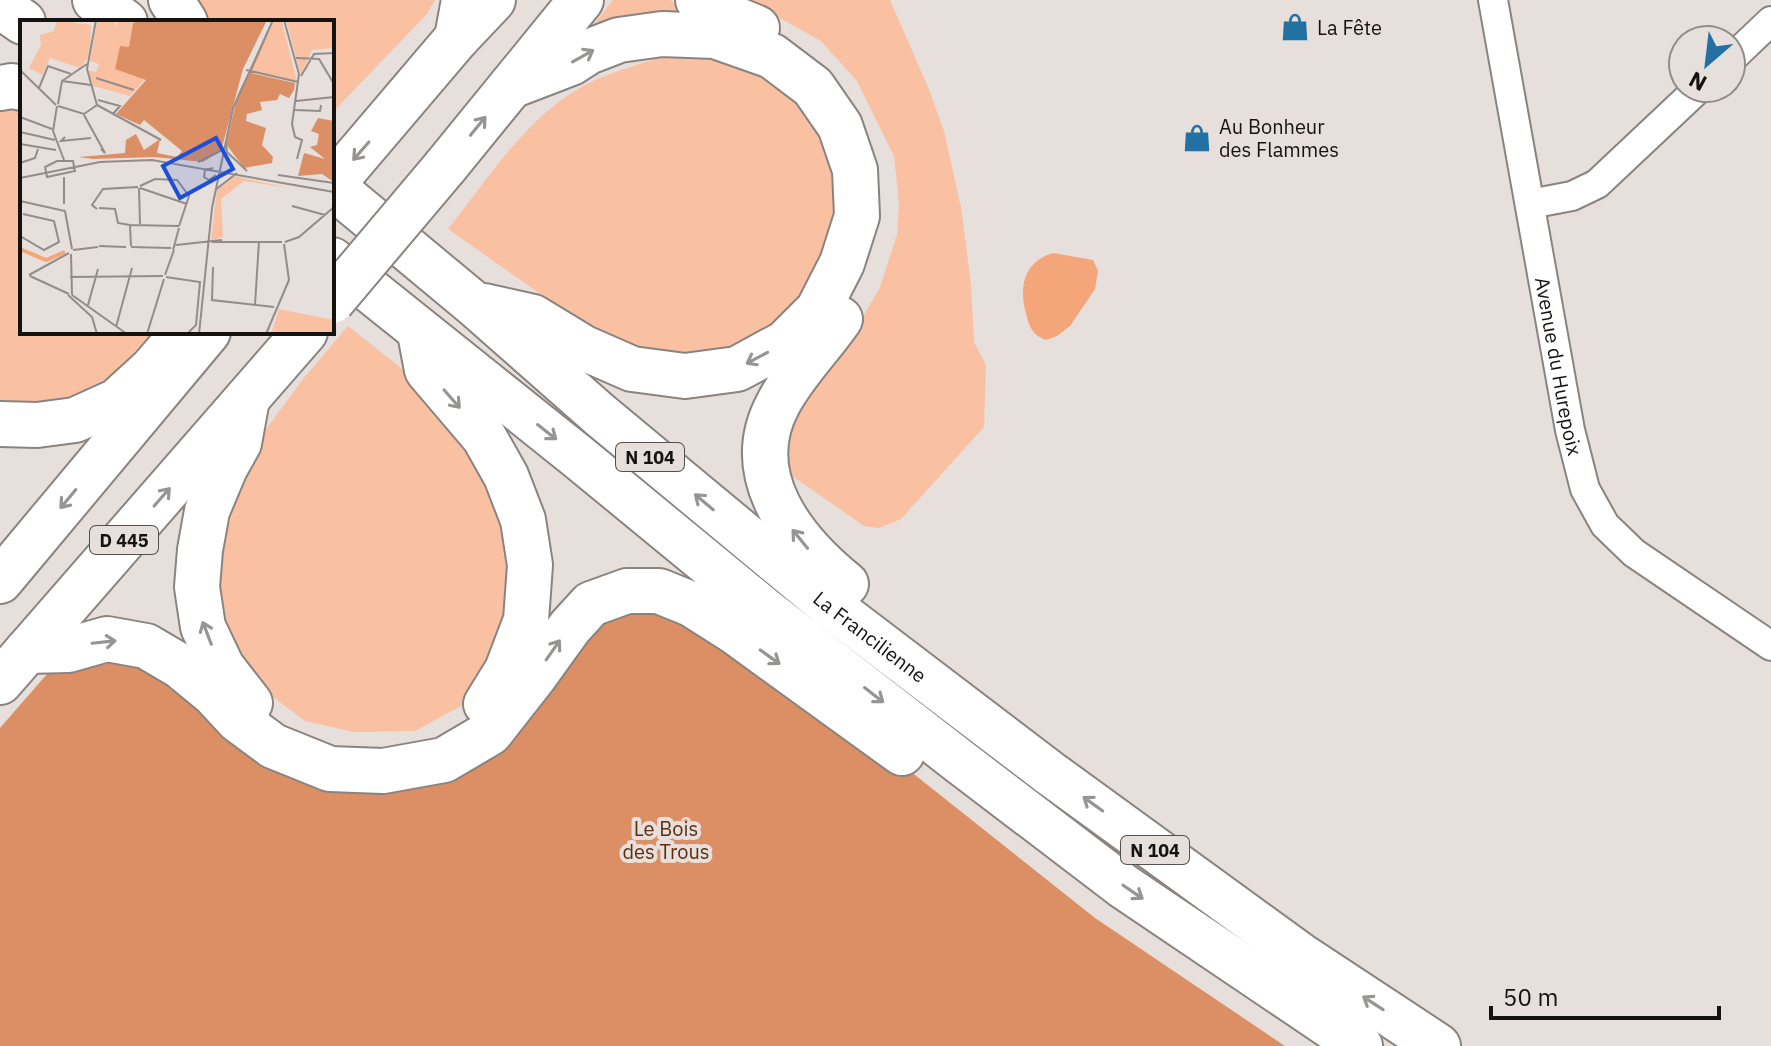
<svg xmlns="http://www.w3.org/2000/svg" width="1771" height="1046" font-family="'IBM Plex Sans',sans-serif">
<rect width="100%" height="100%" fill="#e6dfdb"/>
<g fill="#f9c1a2">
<polygon points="186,0 435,0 427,14 332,113 332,22 209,22"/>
<polygon points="613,0 670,0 685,12 597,33 592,27"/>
<polygon points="741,0 890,0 928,87 944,131 961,207 971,285 974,342 986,365 984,427 901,519 879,528 864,526 785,471 789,430 814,381 863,317 880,287 897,235 899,203 894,156 857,81 821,41 767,11"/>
<path d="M668,55l79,6 42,28 26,29 28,65 -3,36 -36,84 -32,24 -37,18 -41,8 -35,-2 -26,-5 -43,-17 -142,-100c42,-53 82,-118 145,-148 24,-11 51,-18 75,-26z"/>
<polygon points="22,99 22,332 154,332 105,381 71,401 0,410 0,101"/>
<polygon points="348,326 415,379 482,470 504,522 514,575 509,624 487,674 463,705 415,731 354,732 305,721 260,687 230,641 216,589 230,494 256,443 303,379"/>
</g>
<polygon fill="#dc8f64" points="627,591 735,632 1095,918 1285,1046 0,1046 0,728 68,650 107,639 273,746 444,760"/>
<path fill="#f4a579" d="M1053,253l40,7 5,11 -3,18 -25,37 -13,10 -11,4c-16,-6 -17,-16 -21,-30 -6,-26 1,-49 28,-57z"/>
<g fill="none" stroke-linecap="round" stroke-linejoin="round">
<defs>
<g id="street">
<path id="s1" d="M1493,0l77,430 15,59 20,36 29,28 137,93"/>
<polyline points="1731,59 1771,21"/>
<polyline points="1530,204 1572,196 1597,184 1699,88"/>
</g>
<g id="primary">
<polyline points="445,167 581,0"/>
<polyline points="332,185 457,38 493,0"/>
<polyline points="0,581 208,332"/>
<polyline points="0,682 305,332"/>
</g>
<g id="highway">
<polyline points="95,0 125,22"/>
<polyline points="171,0 185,22"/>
<polyline points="698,0 709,8 757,28"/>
<polyline points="0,6 23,22"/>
<polyline points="457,38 464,0"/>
<polyline points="0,88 12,86 22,88"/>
<path id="s2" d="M332,186l142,118 126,111 229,190 222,169 249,181 138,91"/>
<polyline points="332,260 577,456 768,613 959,761 1123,886 1360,1046"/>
<polyline points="484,306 533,317 584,348 632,369 685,376 737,369 785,343 818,310 842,263 857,216 855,170 840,126 813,87 772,56 715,36 662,34 619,40 588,52 571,63 511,86"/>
<path d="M840,319c-20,29 -46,54 -62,85 -38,71 15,137 68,180"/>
<polyline points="421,338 427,370 484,437 506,476 523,520 530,565 526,620 507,670 486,704"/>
<polyline points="247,399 239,443 225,468 207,511 200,550 197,587 203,627 222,667 250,703"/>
<polyline points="0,424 37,425 75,420 117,401 152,369 184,332"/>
<polyline points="27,651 68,650 107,639 146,646 180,666 214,694 238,720 273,746 330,769 383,771 444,760 490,733 534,677 570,627 591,604 627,591 659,591 691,604 735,632 902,753"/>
</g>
</defs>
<use href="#street" stroke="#8a8481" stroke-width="32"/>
<use href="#primary" stroke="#8a8481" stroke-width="48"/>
<use href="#highway" stroke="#8a8481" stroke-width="48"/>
<use href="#street" stroke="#fff" stroke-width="28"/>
<use href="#primary" stroke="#fff" stroke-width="44"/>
<use href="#highway" stroke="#fff" stroke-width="44"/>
<defs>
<polyline id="primary-bridge" points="332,301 445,167"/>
</defs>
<use href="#primary-bridge" stroke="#8a8481" stroke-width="48" stroke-linecap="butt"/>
<use href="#primary-bridge" stroke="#fff" stroke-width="44"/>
</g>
<defs><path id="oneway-shaft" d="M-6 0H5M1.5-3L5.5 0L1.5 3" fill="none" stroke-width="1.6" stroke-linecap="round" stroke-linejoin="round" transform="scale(2)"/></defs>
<g stroke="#969594">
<use href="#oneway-shaft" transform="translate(583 56) rotate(-29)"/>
<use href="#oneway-shaft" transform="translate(478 126) rotate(-51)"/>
<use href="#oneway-shaft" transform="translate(361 151) rotate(131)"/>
<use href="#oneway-shaft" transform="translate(757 358) rotate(152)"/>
<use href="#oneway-shaft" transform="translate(452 399) rotate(49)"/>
<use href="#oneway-shaft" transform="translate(547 432) rotate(38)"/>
<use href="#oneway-shaft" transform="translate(162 497) rotate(-49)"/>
<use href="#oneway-shaft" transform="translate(68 499) rotate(130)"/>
<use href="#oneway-shaft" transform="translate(704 502) rotate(-140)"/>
<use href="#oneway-shaft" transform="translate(800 539) rotate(-129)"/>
<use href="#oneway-shaft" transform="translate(207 633) rotate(-111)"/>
<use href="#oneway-shaft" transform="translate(104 642) rotate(-6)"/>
<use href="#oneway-shaft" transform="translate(553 650) rotate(-55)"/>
<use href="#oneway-shaft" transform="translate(770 657) rotate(36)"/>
<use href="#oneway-shaft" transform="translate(874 695) rotate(38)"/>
<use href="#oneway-shaft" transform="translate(1093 804) rotate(-144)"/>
<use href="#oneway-shaft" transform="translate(1133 892) rotate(34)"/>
<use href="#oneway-shaft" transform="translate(1373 1003) rotate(-147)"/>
</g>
<defs>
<symbol id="shop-bare" viewBox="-9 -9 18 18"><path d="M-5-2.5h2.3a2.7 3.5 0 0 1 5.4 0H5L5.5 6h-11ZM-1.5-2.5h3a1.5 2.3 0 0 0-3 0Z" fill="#2371a3" stroke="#e6dfdb" stroke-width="2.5" paint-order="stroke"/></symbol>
</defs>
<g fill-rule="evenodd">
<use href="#shop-bare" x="1275" y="7" width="40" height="40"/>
<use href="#shop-bare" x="1177" y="118" width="40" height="40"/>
</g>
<g text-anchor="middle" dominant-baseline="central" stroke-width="8" stroke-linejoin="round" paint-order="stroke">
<g fill="#e6dfdb" stroke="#54504e" stroke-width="2">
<rect x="616" y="443" width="68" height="28" rx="6"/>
<rect x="90" y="526" width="68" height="28" rx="6"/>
<rect x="1121" y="836" width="68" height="28" rx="6"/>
</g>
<g font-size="18" font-weight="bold" fill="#151312">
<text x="650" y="457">N 104</text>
<text x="124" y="540">D 445</text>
<text x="1155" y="850">N 104</text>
</g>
<g font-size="20" fill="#151312" stroke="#e6dfdb" text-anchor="start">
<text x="1317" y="27">La Fête</text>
<text x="1219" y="126">Au Bonheur<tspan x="1219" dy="23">des Flammes</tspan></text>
</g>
<g font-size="20" fill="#151312" stroke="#e6dfdb">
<text stroke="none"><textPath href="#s1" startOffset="372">Avenue du Hurepoix</textPath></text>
<text stroke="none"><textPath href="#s2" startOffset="702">La Francilienne</textPath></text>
</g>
<g font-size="20" fill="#5e2d0c" stroke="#e6dfdb">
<text x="666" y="828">Le Bois<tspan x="666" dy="23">des Trous</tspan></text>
</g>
</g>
<g transform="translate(20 20)">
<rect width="314" height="314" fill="#e6dfdb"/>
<path d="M37,0l34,5 -1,30 -10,13 -30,-10 -8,17 -13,-7 12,-23 -1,-10 14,-4zM94,0l2,8 1,-8h23l-7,2 -4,26 -9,-1 -5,21 30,11 -15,17 -37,-10 -5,-16 8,2 3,-8 -9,-3 7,-39zM254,0l8,2 15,59 -47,-8zM266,0l48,2v26l-22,2 -11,25zM213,156l57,12 -46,-7 -23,18 2,38 -12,3 6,-51zM259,289l55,11v14h-63z" fill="#f9c1a2"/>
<path d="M121,0h126l-24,49 -22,82 -18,11 -49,-5 -61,2 -14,-2 46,-4 1,-13 10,-6 8,16 16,-11 -3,14 20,4 5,-6 -38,-31 -4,5 -24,-11 30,-34 -31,-11 5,-23 9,1 4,-24zM252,5l-21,48 44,10 -1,7 -5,8 -9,-4 -3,6 -17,2 2,8 -15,4 -1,7 20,7 -4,17 11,12 -1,6 -28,5 -18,-24 12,-50zM298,98l16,3v61l-12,-8 -24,2 6,-23 21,6 -15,-12 7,-2 2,-11 -8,-3z" fill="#dc8f64"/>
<path fill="none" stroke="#f4a579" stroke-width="4" d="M0,229l26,11 19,-8"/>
<path fill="none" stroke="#928d8b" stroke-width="2" d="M49,0h31M76,0l-9,49 10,36M264,0l15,54 -7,50 3,13 7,3 -5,19M276,38l23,1 15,25M0,50l36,35M226,50l52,12M281,56l13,-22 20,-1M76,58l38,12M42,61l29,4M19,68l9,-22 23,8M78,80l22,6 -7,8M276,81l38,-4M38,84l4,-23 25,-17M77,85l64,35M37,86l-4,25 11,29M38,86l26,8 13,-9M275,90l25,1 1,-6M64,95l21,38 -4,-4M0,97l32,12M0,112l35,8M45,117l-4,4 30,-3M206,122l1,10 20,19M0,124l36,6M37,141h16l2,10 -28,6 -2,-10zM178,142l24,-12M0,143l15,-5 3,-9M193,148l-8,2 -1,7 5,3 7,-5M258,155l56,8M44,157v27M0,158l80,-16 52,-2 182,32M120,166l15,-7 22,1 12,16 -10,30M119,168l1,36M120,168l47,16M195,170l22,-17M0,181l45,10 7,38M272,186l33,9M79,188l16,1 3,14 12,2M77,189l-5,-4 11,-16 35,-2M0,216l24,14 15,-8 -5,-21 -31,-7M192,222h70M265,222l14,-5 35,-30M155,224l-2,6 6,-22M156,225l46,-5M79,226l27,1M111,226l-1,-21 49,1M111,227l40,1M53,230l25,-3M51,234l1,41M193,247l-1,33 62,7M9,255l40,-22M145,255l9,-25M10,256l39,18M50,257l93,-1M146,257l34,5 -4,43 -9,9M48,275l24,22 5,17M52,275l55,39M68,285l10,-36M235,285l4,-64M96,307l16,-59M127,314l17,-55M179,314l13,-126 21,-100 40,-88M246,314l23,-54 -5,-36"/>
<path fill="#1d4ed8" fill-opacity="0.15" stroke="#1d4ed8" stroke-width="4" d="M196,118l17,31 -53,29 -17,-32z"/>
<rect width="314" height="314" fill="none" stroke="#151312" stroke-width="4"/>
</g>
<g transform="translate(1707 64) rotate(208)"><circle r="38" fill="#e6dfdb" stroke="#928d8b" stroke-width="2"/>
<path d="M0-6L14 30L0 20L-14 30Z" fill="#2371a3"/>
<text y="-12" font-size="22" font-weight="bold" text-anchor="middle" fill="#151312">N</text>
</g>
<path d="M1491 1006v12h228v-12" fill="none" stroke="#151312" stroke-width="4"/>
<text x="1503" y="1006" font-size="24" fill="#151312" stroke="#e6dfdb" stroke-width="6" paint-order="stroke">50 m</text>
</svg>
